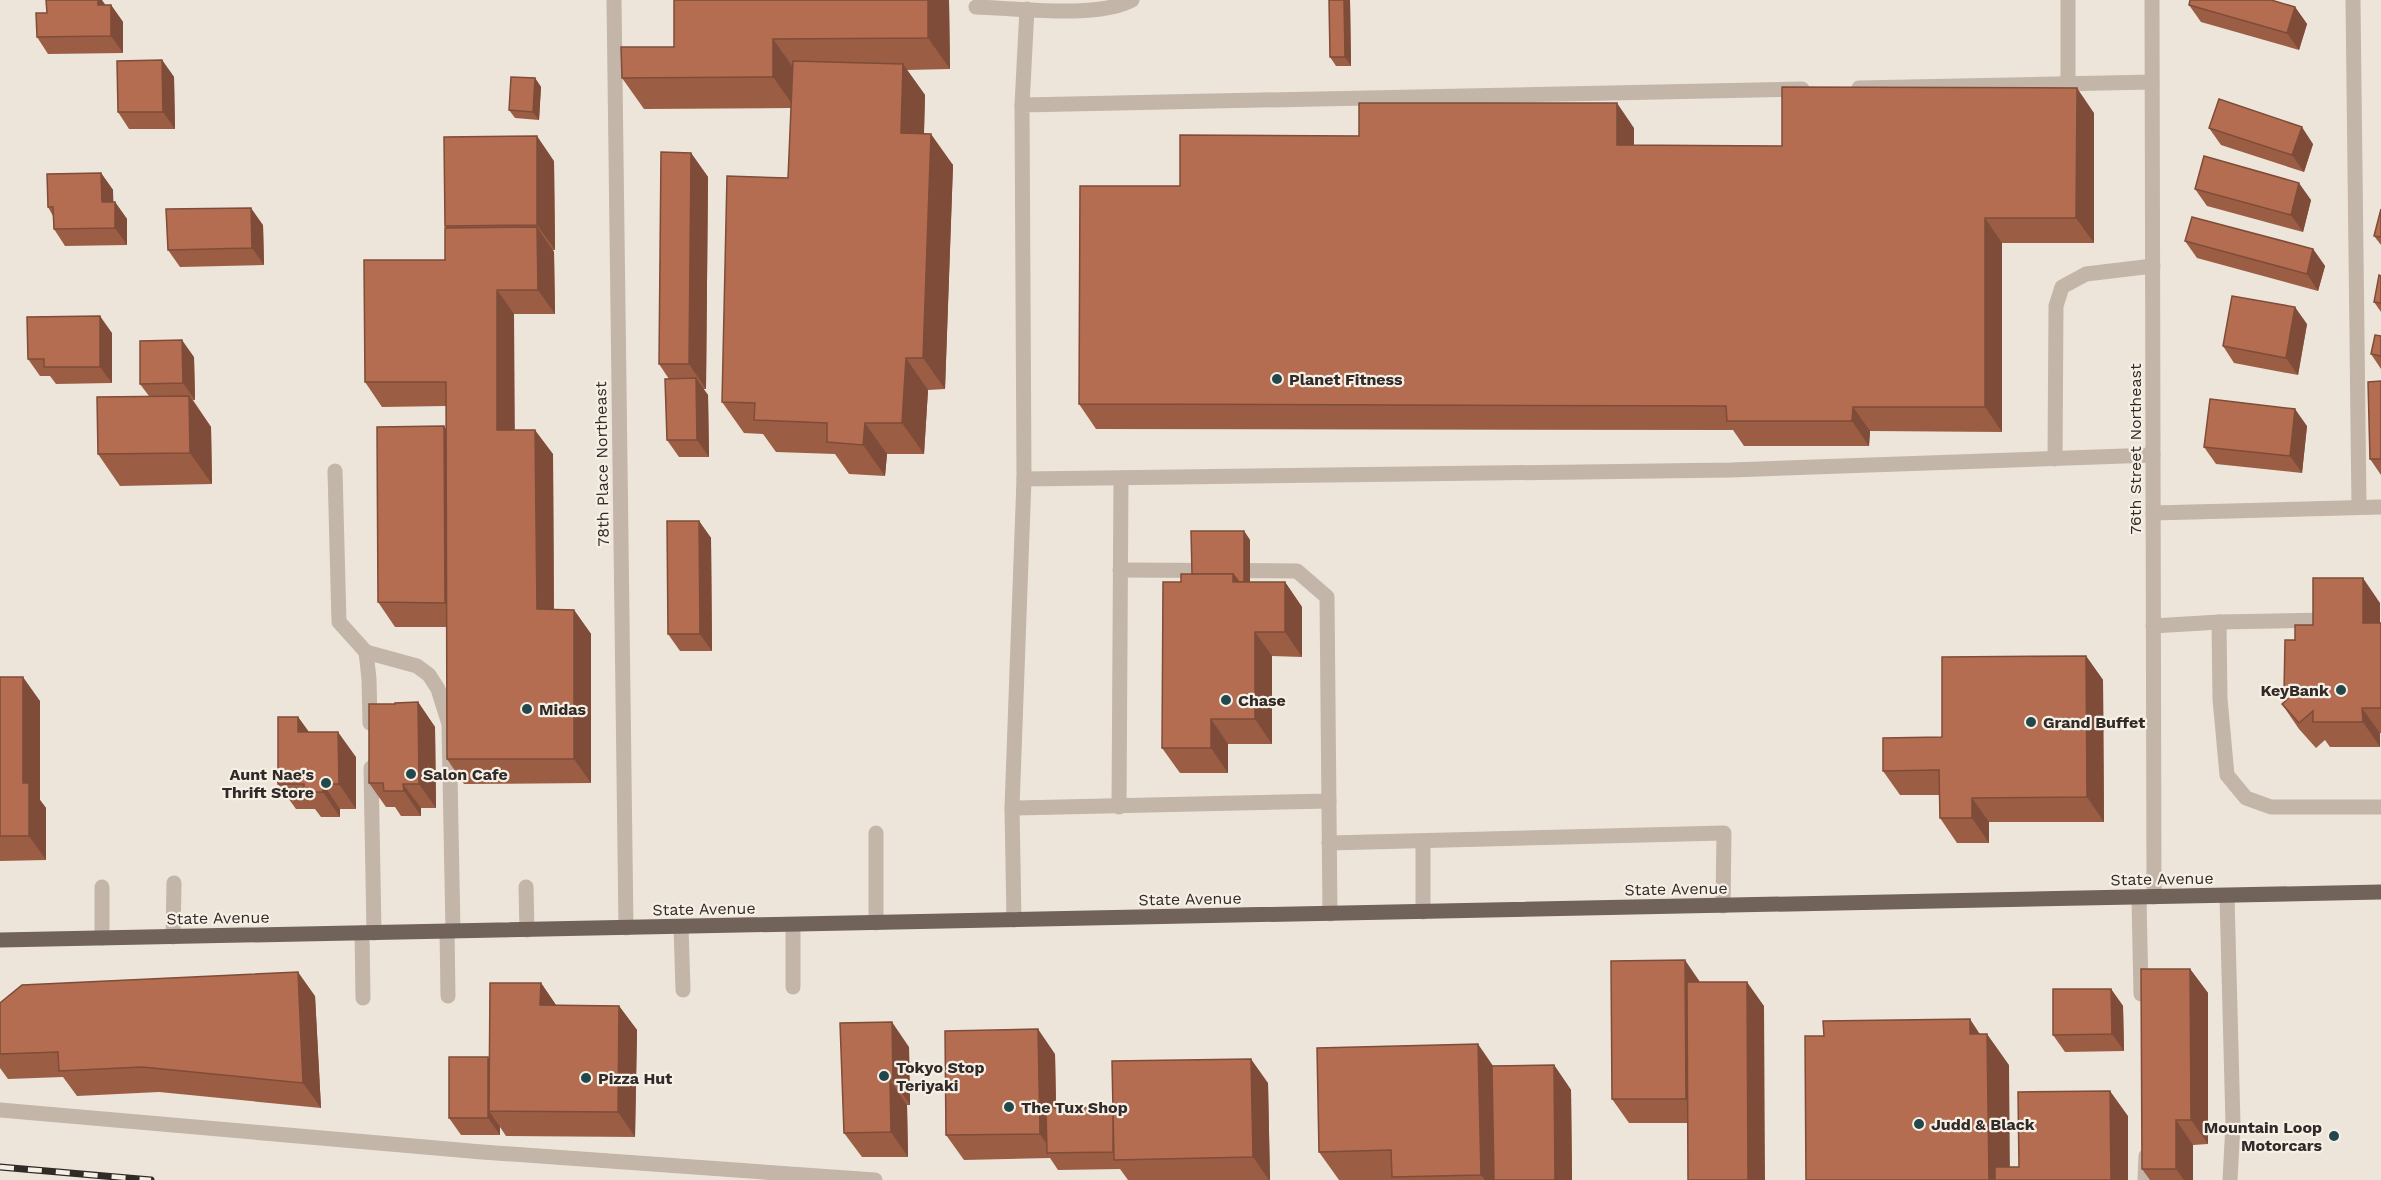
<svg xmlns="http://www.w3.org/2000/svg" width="2381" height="1180" font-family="'Work Sans',sans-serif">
<rect width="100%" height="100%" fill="#ede5da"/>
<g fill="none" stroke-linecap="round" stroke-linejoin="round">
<g stroke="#c3b5a7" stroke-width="15">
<polyline points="614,0 626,928"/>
<polyline points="2068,0 2068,84"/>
<polyline points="2152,0 2154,897"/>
<polyline points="2353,0 2359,507"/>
<path d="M976,7c40,1 122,12 156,-7"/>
<polyline points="1859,88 2152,82"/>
<polyline points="1022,105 1027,9"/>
<polyline points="2055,459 2056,306 2062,287 2086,274 2153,266"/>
<polyline points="335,471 339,622 366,652 369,679 370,723"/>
<polyline points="1024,479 1731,470 2153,455"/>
<polyline points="2153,513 2381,507"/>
<polyline points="1120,570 1297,571 1327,597 1330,914"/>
<polyline points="2219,622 2330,620"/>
<polyline points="2153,626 2219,622 2220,699 2227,775 2246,798 2271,807 2381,807"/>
<polyline points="366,652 417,666 429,675 438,689 449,724 453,931"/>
<polyline points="371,768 374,933"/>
<polyline points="1119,807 1121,478"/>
<polyline points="1012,808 1024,479 1022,105 1802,89"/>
<polyline points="1329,843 1724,833 1723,906"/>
<polyline points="102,887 102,938"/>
<polyline points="526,887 527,930"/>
<polyline points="2227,896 2233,1124 2230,1180"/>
<polyline points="2139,898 2141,994"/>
<polyline points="1423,912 1423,843"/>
<polyline points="1014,920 1012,808 1329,801"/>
<polyline points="876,923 876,833"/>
<polyline points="793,925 793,987"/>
<polyline points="681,927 683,990"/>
<polyline points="447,931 448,996"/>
<polyline points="362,933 363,998"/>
<polyline points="173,937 174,883"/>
<polyline points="0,1110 482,1152 875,1180"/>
<polyline points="2145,1180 2146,1156"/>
</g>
<polyline stroke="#71625a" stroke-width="15" points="0,940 2381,892"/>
<defs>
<polyline id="rail" points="0,1167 151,1180"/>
</defs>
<use href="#rail" stroke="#312a27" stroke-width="7"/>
<use href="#rail" stroke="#f6efe5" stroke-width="4.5" stroke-dasharray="14" stroke-linecap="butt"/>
</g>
<g fill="#9b5e45">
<polygon points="949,0 950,69 907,70 925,95 924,134 953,165 945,389 928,390 924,454 887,454 885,476 849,474 835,454 776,452 763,434 744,433 722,402 788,178 791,108 644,109 622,78 674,47"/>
<polygon points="1329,0 1350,0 1351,66 1336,66 1330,57"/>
<polygon points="105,5 111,5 123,22 123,53 48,54 37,37 47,13"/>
<polygon points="2189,5 2295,7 2307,24 2299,50 2201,22"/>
<polygon points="162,60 174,77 175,129 129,129 118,112"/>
<polygon points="535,78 541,87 539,120 515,118 509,110"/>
<polygon points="2094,113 2094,243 2002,243 2002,432 1870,431 1869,446 1744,446 1733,430 1096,429 1079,404 1359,136 1634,128 1634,145 1782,146"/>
<polygon points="2209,128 2313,144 2304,172 2221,145"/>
<polygon points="691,153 708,177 706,389 703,389 708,395 709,457 679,457 667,440 669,379 659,364"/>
<polygon points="554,161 555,250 553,250 554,252 555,314 514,314 514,430 553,454 554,609 574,610 591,634 591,783 464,784 447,759 446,627 395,627 378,602 444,426 446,430 446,406 382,407 365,382 445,260 446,228 445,226"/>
<polygon points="101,173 113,190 113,202 115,202 127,219 127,245 65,246 54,229 53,216 48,207"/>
<polygon points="2195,189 2311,200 2303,232 2207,206"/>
<polygon points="2381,209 2381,245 2374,236"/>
<polygon points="263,225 264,265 180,267 168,250"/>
<polygon points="2185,241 2313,249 2325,266 2318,291 2197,258"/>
<polygon points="2381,276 2381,312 2374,302"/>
<polygon points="2307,324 2298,375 2234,363 2223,346"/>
<polygon points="112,333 112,383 56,384 50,376 40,376 28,359"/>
<polygon points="2381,336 2381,369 2371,354"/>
<polygon points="194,357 195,400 193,400 211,427 212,484 120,486 98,454 149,396 140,384"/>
<polygon points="2381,381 2381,475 2370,459"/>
<polygon points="2307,426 2302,473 2216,464 2204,447"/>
<polygon points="699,521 711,538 712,651 680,651 668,634"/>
<polygon points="1244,531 1250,540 1250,582 1285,582 1302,607 1302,657 1272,656 1272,744 1228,744 1228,773 1180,773 1162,748 1181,582"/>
<polygon points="2380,603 2380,623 2381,623 2381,733 2380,733 2380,747 2330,747 2325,740 2316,748 2299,729 2282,704 2289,698 2284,691 2295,640 2313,625"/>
<polygon points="2086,656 2103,680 2104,822 1989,822 1989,843 1957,843 1940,818 1939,795 1900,795 1883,771"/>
<polygon points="0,677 40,701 40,800 46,808 46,860 0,861"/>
<polygon points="418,702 435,727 436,808 421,808 421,816 401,816 395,807 386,807 369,783 395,704"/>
<polygon points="298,717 309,732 356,757 356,809 340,809 340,817 321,817 315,809 296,809 278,784"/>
<polygon points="2190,969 2208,993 2208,1144 2193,1145 2193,1180 2150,1180 2142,1169"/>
<polygon points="541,983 556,1005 619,1006 637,1030 635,1137 506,1136 500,1127 500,1135 461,1135 449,1118"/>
<polygon points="2111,989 2123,1006 2124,1051 2065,1052 2053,1035"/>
<polygon points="315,996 321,1108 159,1092 77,1096 63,1077 8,1079 0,1068 0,1003"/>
<polygon points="1764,1006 1688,1123 1629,1123 1612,1099"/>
<polygon points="909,1047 910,1105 907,1105 908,1157 862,1157 844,1133"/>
<polygon points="1055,1054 1056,1108 1113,1107 1268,1083 1270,1180 1128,1180 1120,1169 1058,1170 1050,1158 964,1160 946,1135"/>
<polygon points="1554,1065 1571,1090 1572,1180 1339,1180 1319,1152 1494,1066"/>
</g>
<g fill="#7e4c38">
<polygon points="98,0 102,0 109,10 98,5"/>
<polygon points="928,0 949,0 950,69 928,38"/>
<polygon points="1344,0 1350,0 1351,66 1345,57"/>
<polygon points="111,5 123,22 123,53 111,36"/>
<polygon points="2295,7 2307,24 2299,50 2287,33"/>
<polygon points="773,39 795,70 795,108 773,77"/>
<polygon points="162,60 174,77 175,129 163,112"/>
<polygon points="903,64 925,95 923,164 901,133"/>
<polygon points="535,78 541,87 539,120 533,112"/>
<polygon points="2077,88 2094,113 2094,243 2076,218"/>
<polygon points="1617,103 1634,128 1634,170 1617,145"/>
<polygon points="2302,127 2313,144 2304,172 2292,155"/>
<polygon points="931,134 953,165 945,389 923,358"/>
<polygon points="537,136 554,161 555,250 537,225"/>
<polygon points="691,153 708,177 706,389 689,364"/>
<polygon points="101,173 113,190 114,219 102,202"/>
<polygon points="2299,183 2311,200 2303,232 2291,215"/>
<polygon points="115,202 127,219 127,245 115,228"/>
<polygon points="251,208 263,225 264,265 252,248"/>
<polygon points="1985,218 2002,243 2002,432 1985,407"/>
<polygon points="537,227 554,252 555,314 538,290"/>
<polygon points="2313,249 2325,266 2318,291 2307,274"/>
<polygon points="497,290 514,314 515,454 497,430"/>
<polygon points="2295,307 2307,324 2298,375 2286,358"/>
<polygon points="100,316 112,333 112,383 100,367"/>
<polygon points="182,340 194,357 195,400 183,383"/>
<polygon points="906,358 928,390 924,454 902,423"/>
<polygon points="696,378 708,395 709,457 697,440"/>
<polygon points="189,396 211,427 212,484 190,453"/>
<polygon points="1853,407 1870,431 1869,446 1852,421"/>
<polygon points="2295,409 2307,426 2302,473 2290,456"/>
<polygon points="865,423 887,454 885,476 863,445"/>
<polygon points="444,426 461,451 462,627 445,603"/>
<polygon points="535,430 553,454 554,634 537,609"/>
<polygon points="699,521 711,538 712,651 700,634"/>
<polygon points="1244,531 1250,540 1250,607 1233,582 1233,574"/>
<polygon points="2363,578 2380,603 2380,648 2363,623"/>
<polygon points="1285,582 1302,607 1302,657 1285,632"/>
<polygon points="574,610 591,634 591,783 574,759"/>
<polygon points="1255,632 1272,656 1272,744 1255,719"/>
<polygon points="2086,656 2103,680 2104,822 2087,797"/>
<polygon points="23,677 40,701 40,800 46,808 46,860 29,836 23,783"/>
<polygon points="418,702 435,727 436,808 419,784"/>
<polygon points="2362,708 2380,733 2380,747 2363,722"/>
<polygon points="298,717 316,742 298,732"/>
<polygon points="1211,719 1228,744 1228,773 1211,748"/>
<polygon points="338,732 356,757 356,809 339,784"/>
<polygon points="323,784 340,809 340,817 323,792"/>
<polygon points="403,784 421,808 421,816 404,791"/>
<polygon points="1972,798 1989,822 1989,843 1972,818"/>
<polygon points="1685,960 1702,985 1703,1123 1686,1099"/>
<polygon points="2190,969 2208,993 2208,1144 2191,1120"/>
<polygon points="298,972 315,996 321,1108 303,1083"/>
<polygon points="1747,982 1764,1006 1765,1180 1748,1180"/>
<polygon points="541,983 558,1008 540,1005"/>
<polygon points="2111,989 2123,1006 2124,1051 2112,1034"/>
<polygon points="619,1006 637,1030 635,1137 618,1112"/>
<polygon points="1970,1019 1987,1045 1987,1034 2009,1065 2010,1180 1989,1180 1970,1034"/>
<polygon points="892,1022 909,1047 910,1105 893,1080"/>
<polygon points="1038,1029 1055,1054 1057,1153 1053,1153 1040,1134"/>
<polygon points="1478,1044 1500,1076 1503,1180 1485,1180 1481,1175"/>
<polygon points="488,1057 500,1074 489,1111 500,1127 500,1135 488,1118"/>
<polygon points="1251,1059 1268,1083 1270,1180 1269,1180 1253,1157"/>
<polygon points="1554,1065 1571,1090 1572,1180 1555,1180"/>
<polygon points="890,1080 907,1105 908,1157 891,1132"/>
<polygon points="2110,1091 2128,1116 2128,1180 2111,1180"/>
<polygon points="2176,1120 2193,1145 2193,1180 2184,1180 2176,1169"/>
</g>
<g fill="#b46d50" stroke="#7e4c38" stroke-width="1.5">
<polygon points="46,0 98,0 98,5 111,5 111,36 37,37 36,13 47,13"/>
<polygon points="674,0 928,0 928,38 773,39 773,77 622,78 621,47 674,47"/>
<polygon points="1329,0 1344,0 1345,57 1330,57"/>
<polygon points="2190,0 2271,0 2295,7 2287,33 2189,5"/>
<polygon points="162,60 163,112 118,112 117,61"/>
<polygon points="793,61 903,64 901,133 931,134 923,358 906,358 902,423 865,423 863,445 827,442 827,423 754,420 755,403 722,402 727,176 788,178"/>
<polygon points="511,77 535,78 533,112 509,110"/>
<polygon points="1782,87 2077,88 2076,218 1985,218 1985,407 1853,407 1852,421 1727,421 1726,406 1079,404 1080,186 1180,186 1180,135 1359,136 1359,103 1617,103 1617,145 1782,146"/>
<polygon points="2219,99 2302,127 2292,155 2209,128"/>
<polygon points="537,136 537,225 445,226 444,137"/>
<polygon points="661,152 691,153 689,364 659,364"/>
<polygon points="2204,156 2299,183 2291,215 2195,189"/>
<polygon points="101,173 102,202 115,202 115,228 54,229 53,207 48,207 47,174"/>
<polygon points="251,208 252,248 168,250 166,209"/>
<polygon points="2381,209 2381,237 2374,236"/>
<polygon points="2192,217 2313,249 2307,274 2185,241"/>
<polygon points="537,227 538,290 497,290 497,430 535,430 537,609 574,610 574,759 447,759 446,382 365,382 364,260 445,260 445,228"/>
<polygon points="2379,275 2381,276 2381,303 2374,302"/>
<polygon points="2232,296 2295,307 2286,358 2223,346"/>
<polygon points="100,316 100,367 44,367 44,359 28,359 27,317"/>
<polygon points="2375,335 2381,336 2381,356 2371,354"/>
<polygon points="182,340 183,383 140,384 140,341"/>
<polygon points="696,378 697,440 667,440 665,379"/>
<polygon points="2381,381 2381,459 2370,459 2368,382"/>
<polygon points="189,396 190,453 98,454 97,397"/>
<polygon points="2210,399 2295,409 2290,456 2204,447"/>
<polygon points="444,426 445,603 378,602 377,427"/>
<polygon points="667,521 699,521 700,634 668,634"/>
<polygon points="1191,531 1244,531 1244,582 1239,582 1233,574 1192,574"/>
<polygon points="1181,574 1233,574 1233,582 1285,582 1285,632 1255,632 1255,719 1211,719 1211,748 1162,748 1163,582 1181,582"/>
<polygon points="2313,578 2363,578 2363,623 2381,623 2381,708 2362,708 2363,722 2313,722 2313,711 2299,723 2282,704 2296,691 2284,691 2285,640 2295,640 2295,625 2313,625"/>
<polygon points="2086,656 2087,797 1972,798 1972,818 1940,818 1939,770 1883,771 1883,738 1942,737 1942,657"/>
<polygon points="0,677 23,677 23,783 29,783 29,836 0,836"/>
<polygon points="418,702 419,784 403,784 404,791 384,791 383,783 369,783 369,704 395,704 395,703"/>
<polygon points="278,717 298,717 298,732 338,732 339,784 323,784 323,792 304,792 304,784 278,784"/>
<polygon points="1685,960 1686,1099 1612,1099 1611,961"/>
<polygon points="2141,969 2190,969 2191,1120 2176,1120 2176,1169 2142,1169"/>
<polygon points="298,972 303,1083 142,1067 59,1071 58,1052 0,1054 0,1003 22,985"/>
<polygon points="1687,982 1747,982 1748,1180 1688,1180"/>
<polygon points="490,983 541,983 540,1005 619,1006 618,1112 489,1111"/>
<polygon points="2053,989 2111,989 2112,1034 2053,1035"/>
<polygon points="1970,1019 1970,1034 1987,1034 1989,1180 1806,1180 1805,1036 1824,1036 1823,1021"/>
<polygon points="892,1022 893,1080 890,1080 891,1132 844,1133 840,1023"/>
<polygon points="1038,1029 1040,1134 946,1135 945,1031"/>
<polygon points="1478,1044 1481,1175 1392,1177 1391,1150 1319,1152 1317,1048"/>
<rect x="449" y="1057" width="39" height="61"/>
<polygon points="1251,1059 1253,1157 1114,1160 1112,1061"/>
<polygon points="1554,1065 1555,1180 1494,1180 1492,1066"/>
<polygon points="2110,1091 2111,1180 1995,1180 1995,1167 2019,1167 2018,1092"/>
<polygon points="1113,1107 1113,1152 1047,1153 1046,1108"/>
</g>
<g fill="#22484c" stroke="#f6efe5" stroke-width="2">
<circle cx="1277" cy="379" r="6"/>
<circle cx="2341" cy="690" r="6"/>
<circle cx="1226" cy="700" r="6"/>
<circle cx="527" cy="709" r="6"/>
<circle cx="2031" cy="722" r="6"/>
<circle cx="411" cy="774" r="6"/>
<circle cx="326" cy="783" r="6"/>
<circle cx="884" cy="1076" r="6"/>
<circle cx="586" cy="1078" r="6"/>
<circle cx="1009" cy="1107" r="6"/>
<circle cx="1919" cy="1124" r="6"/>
<circle cx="2334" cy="1136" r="6"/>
</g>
<g text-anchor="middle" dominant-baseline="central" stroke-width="4.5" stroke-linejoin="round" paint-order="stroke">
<g font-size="16" font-weight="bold" fill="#312a27" stroke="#f6efe5" text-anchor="start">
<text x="1289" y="379">Planet Fitness</text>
<text x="2329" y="690" text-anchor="end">KeyBank</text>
<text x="1238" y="700">Chase</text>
<text x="539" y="709">Midas</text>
<text x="2043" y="722">Grand Buffet</text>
<text x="314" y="774" text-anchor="end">Aunt Nae's<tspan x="314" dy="18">Thrift Store</tspan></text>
<text x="423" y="774">Salon Cafe</text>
<text x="896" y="1067">Tokyo Stop<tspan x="896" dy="18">Teriyaki</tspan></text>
<text x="598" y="1078">Pizza Hut</text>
<text x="1021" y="1107">The Tux Shop</text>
<text x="1931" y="1124">Judd &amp; Black</text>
<text x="2322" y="1127" text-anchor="end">Mountain Loop<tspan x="2322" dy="18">Motorcars</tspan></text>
</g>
<g font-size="16" fill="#312a27" stroke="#f6efe5">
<text transform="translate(2135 449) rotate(-90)">76th Street Northeast</text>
<text transform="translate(602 464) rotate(-91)">78th Place Northeast</text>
<text transform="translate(2162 879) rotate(-1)">State Avenue</text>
<text transform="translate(1676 889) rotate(-1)">State Avenue</text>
<text transform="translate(1190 899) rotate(-1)">State Avenue</text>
<text transform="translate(704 909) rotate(-1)">State Avenue</text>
<text transform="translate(218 918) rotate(-1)">State Avenue</text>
</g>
</g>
</svg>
